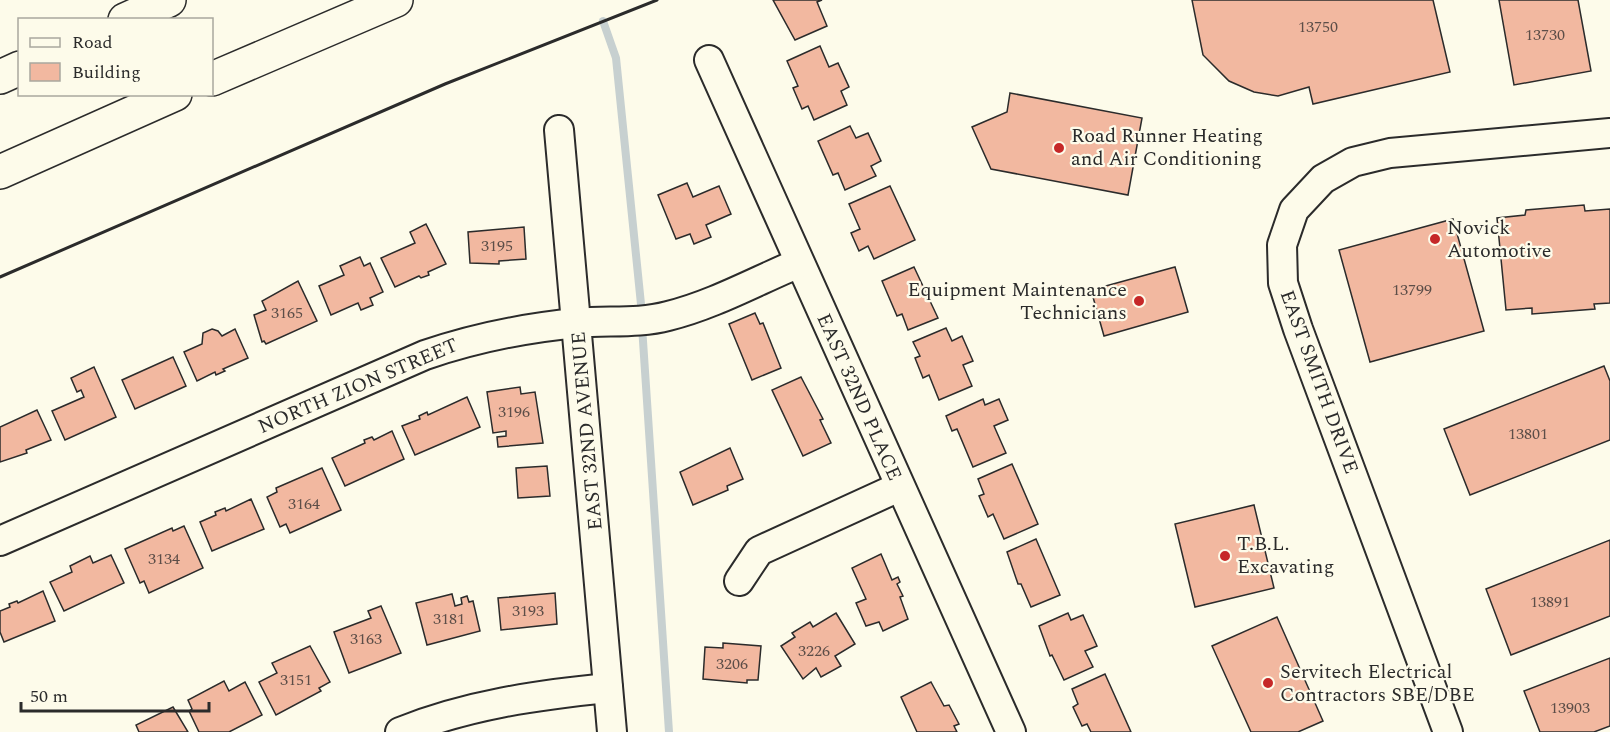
<svg xmlns="http://www.w3.org/2000/svg" width="1610" height="732" font-family="Spectral,serif">
<rect width="100%" height="100%" fill="#fdfbea"/>
<g fill="none" stroke-linecap="round" stroke-linejoin="round">
<g stroke="#c7d0d0" stroke-width="8">
<polyline points="603,21 616,58 642,314"/>
<polyline points="642,326 669,732"/>
</g>
</g>
<g fill="#f2b8a0" stroke="#2b2b2b" stroke-width="1.5">
<polygon points="773,0 822,0 817,2 827,26 795,40"/>
<polygon points="1192,0 1433,0 1450,72 1313,104 1309,87 1278,96 1254,92 1229,81 1203,55"/>
<polygon points="1499,0 1578,0 1591,71 1514,85"/>
<polygon points="820,46 829,67 838,63 849,87 841,91 847,105 814,120 808,106 802,109 793,88 798,86 787,61"/>
<polygon points="1010,93 1142,118 1128,195 991,169 972,127 1007,112"/>
<polygon points="850,126 856,138 868,133 881,161 871,166 876,176 845,190 838,173 833,175 818,141"/>
<polygon points="687,183 693,197 719,186 731,214 706,225 711,237 694,244 690,234 676,239 658,195"/>
<polygon points="890,186 915,240 874,259 868,246 859,251 851,233 860,229 849,204"/>
<polygon points="1584,205 1585,211 1610,209 1610,303 1594,304 1595,309 1532,314 1532,308 1506,310 1497,218 1525,215 1526,210"/>
<polygon points="1453,219 1484,331 1370,362 1339,250"/>
<polygon points="426,224 446,264 428,272 429,275 421,278 419,276 395,287 381,258 415,243 410,232"/>
<polygon points="524,227 526,259 499,261 499,264 470,263 468,232"/>
<polygon points="360,257 364,266 370,263 383,292 370,298 373,305 361,310 358,303 331,315 319,286 344,275 340,266"/>
<polygon points="914,267 938,318 908,330 902,314 897,316 882,281"/>
<polygon points="1175,267 1188,312 1104,336 1091,290"/>
<polygon points="298,281 317,321 266,344 264,341 262,342 254,315 266,310 262,301"/>
<polygon points="755,313 760,324 763,323 781,368 752,380 729,324"/>
<polygon points="946,328 952,341 962,336 973,361 963,365 972,386 939,400 929,375 923,378 915,358 920,356 913,342"/>
<polygon points="212,329 218,331 222,336 235,329 248,358 223,369 225,371 216,375 215,372 197,381 184,352 202,344 203,333"/>
<polygon points="173,357 186,386 135,409 122,380"/>
<polygon points="1604,366 1610,381 1610,440 1470,495 1444,429"/>
<polygon points="94,367 116,417 65,440 52,411 84,397 81,390 77,392 71,378"/>
<polygon points="801,377 823,419 820,420 831,443 803,456 772,390"/>
<polygon points="520,387 521,394 535,392 543,443 498,447 497,437 506,436 506,431 493,433 487,392"/>
<polygon points="467,397 480,427 415,455 402,426 420,419 419,416 427,412 428,415"/>
<polygon points="983,399 985,405 999,399 1008,420 994,426 1006,453 973,467 957,429 952,431 946,416"/>
<polygon points="37,410 51,440 26,450 27,453 0,462 0,427"/>
<polygon points="392,431 404,459 345,486 332,458 365,443 364,440 372,437 374,440"/>
<polygon points="730,448 743,479 727,486 728,490 693,505 680,472"/>
<polygon points="1012,464 1038,524 1004,539 993,514 988,517 979,496 984,494 978,479"/>
<polygon points="547,466 550,496 518,498 516,468"/>
<polygon points="322,468 341,510 290,533 286,524 280,527 267,497 277,492 276,488"/>
<polygon points="251,499 264,529 212,551 200,522 216,515 215,512 225,508 226,511"/>
<polygon points="1254,505 1274,588 1195,607 1175,524"/>
<polygon points="184,526 203,568 149,593 144,581 140,583 125,549 172,528 173,531"/>
<polygon points="1036,539 1060,595 1031,607 1021,584 1018,584 1007,552"/>
<polygon points="1610,540 1610,616 1511,655 1486,589"/>
<polygon points="881,554 892,580 898,577 900,582 897,584 903,596 900,597 908,619 883,631 879,622 866,626 856,603 866,599 852,568"/>
<polygon points="111,555 124,583 64,611 50,582 72,572 70,566 90,556 93,563"/>
<polygon points="43,591 55,621 4,642 0,632 0,611 10,607 9,604 17,601 18,603"/>
<polygon points="555,593 557,624 501,630 498,598"/>
<polygon points="452,594 455,606 462,604 461,598 467,596 469,602 473,601 480,631 427,645 416,603"/>
<polygon points="381,606 401,653 349,673 334,632 371,618 368,611"/>
<polygon points="836,613 855,644 835,656 841,666 821,677 816,668 803,679 781,646 795,637 792,633 810,622 813,627"/>
<polygon points="1068,613 1071,620 1083,615 1097,646 1085,651 1093,667 1064,680 1052,655 1050,656 1039,626"/>
<polygon points="1277,617 1323,721 1298,732 1251,732 1212,646"/>
<polygon points="723,643 761,646 758,680 747,680 747,683 703,679 705,647 723,648"/>
<polygon points="310,646 330,682 319,688 321,691 276,715 259,682 277,673 272,663"/>
<polygon points="1610,658 1610,726 1594,732 1540,732 1524,691"/>
<polygon points="1105,674 1131,732 1091,732 1087,724 1082,726 1073,707 1078,704 1072,689"/>
<polygon points="224,681 229,691 245,682 262,715 229,732 199,732 189,711 192,709 188,700"/>
<polygon points="931,682 944,706 949,705 959,724 954,726 957,732 917,732 901,697"/>
<polygon points="173,707 188,732 139,732 136,725"/>
</g>
<g fill="none" stroke-linecap="round" stroke-linejoin="round">
<defs>
<g id="minor">
<polyline points="709,60 1011,732"/>
<polyline points="559,130 612,732"/>
<path d="M0,541l425,-186c50,-17 99,-27 152,-32 30,-3 61,1 91,-7 45,-11 88,-35 131,-53"/>
<polyline points="739,581 759,551 899,487"/>
<path d="M400,732c67,-27 137,-37 208,-44"/>
<polyline points="1448,732 1298,329 1283,283 1282,245 1294,210 1323,179 1353,162 1390,153 1610,133"/>
</g>
<g id="highway">
<polyline points="125,20 169,0"/>
<polyline points="0,77 20,68"/>
<polyline points="212,79 396,0"/>
<polyline points="0,172 175,94"/>
</g>
</defs>
<use href="#minor" stroke="#2b2b2b" stroke-width="32"/>
<use href="#highway" stroke="#2b2b2b" stroke-width="36"/>
<use href="#minor" stroke="#fdfbea" stroke-width="28"/>
<use href="#highway" stroke="#fdfbea" stroke-width="33"/>
<polyline stroke="#2b2b2b" stroke-width="3" points="0,277 445,84 657,0"/>
</g>
<g fill="#c62828" stroke="#fdfbea" stroke-width="2">
<circle cx="1059" cy="148" r="6"/>
<circle cx="1435" cy="239" r="6"/>
<circle cx="1139" cy="301" r="6"/>
<circle cx="1225" cy="556" r="6"/>
<circle cx="1268" cy="683" r="6"/>
</g>
<g text-anchor="middle" dominant-baseline="central" stroke-width="4.5" stroke-linejoin="round" paint-order="stroke">
<g font-size="16" fill="#5d4e48">
<text x="1318" y="27">13750</text>
<text x="1545" y="35">13730</text>
<text x="497" y="246">3195</text>
<text x="1412" y="290">13799</text>
<text x="287" y="313">3165</text>
<text x="514" y="412">3196</text>
<text x="1528" y="434">13801</text>
<text x="304" y="504">3164</text>
<text x="164" y="559">3134</text>
<text x="1550" y="602">13891</text>
<text x="528" y="611">3193</text>
<text x="449" y="619">3181</text>
<text x="366" y="639">3163</text>
<text x="814" y="651">3226</text>
<text x="732" y="664">3206</text>
<text x="296" y="680">3151</text>
<text x="1570" y="708">13903</text>
</g>
<g font-size="20" fill="#2b2b2b" stroke="#fdfbea" text-anchor="start">
<text x="1071" y="136">Road Runner Heating<tspan x="1071" dy="23">and Air Conditioning</tspan></text>
<text x="1447" y="228">Novick<tspan x="1447" dy="23">Automotive</tspan></text>
<text x="1127" y="290" text-anchor="end">Equipment Maintenance<tspan x="1127" dy="23">Technicians</tspan></text>
<text x="1237" y="544">T.B.L.<tspan x="1237" dy="23">Excavating</tspan></text>
<text x="1280" y="672">Servitech Electrical<tspan x="1280" dy="23">Contractors SBE/DBE</tspan></text>
</g>
<g font-size="20" fill="#2b2b2b" stroke="#fdfbea">
<text transform="translate(1319 382) rotate(70)">EAST SMITH DRIVE</text>
<text transform="translate(358 386) rotate(-23)">NORTH ZION STREET</text>
<text transform="translate(859 397) rotate(66)">EAST 32ND PLACE</text>
<text transform="translate(587 431) rotate(-95)">EAST 32ND AVENUE</text>
</g>
</g>
<rect x="18" y="18" width="195" height="78" fill="#fdfbea" stroke="#a9a89e" stroke-width="1.5"/>
<rect x="30" y="38" width="30" height="9" fill="#fdfbea" stroke="#a9a89e" stroke-width="1.5"/>
<text x="72" y="48" font-size="18" fill="#2b2b2b">Road</text>
<rect x="30" y="63" width="30" height="18" fill="#f2b8a0" stroke="#a9a89e" stroke-width="1.5"/>
<text x="72" y="78" font-size="18" fill="#2b2b2b">Building</text>
<path d="M21 702v9h188v-9" fill="none" stroke="#2b2b2b" stroke-width="3"/>
<text x="30" y="702" font-size="18" fill="#2b2b2b" stroke="#fdfbea" stroke-width="4.5" paint-order="stroke">50 m</text>
</svg>
